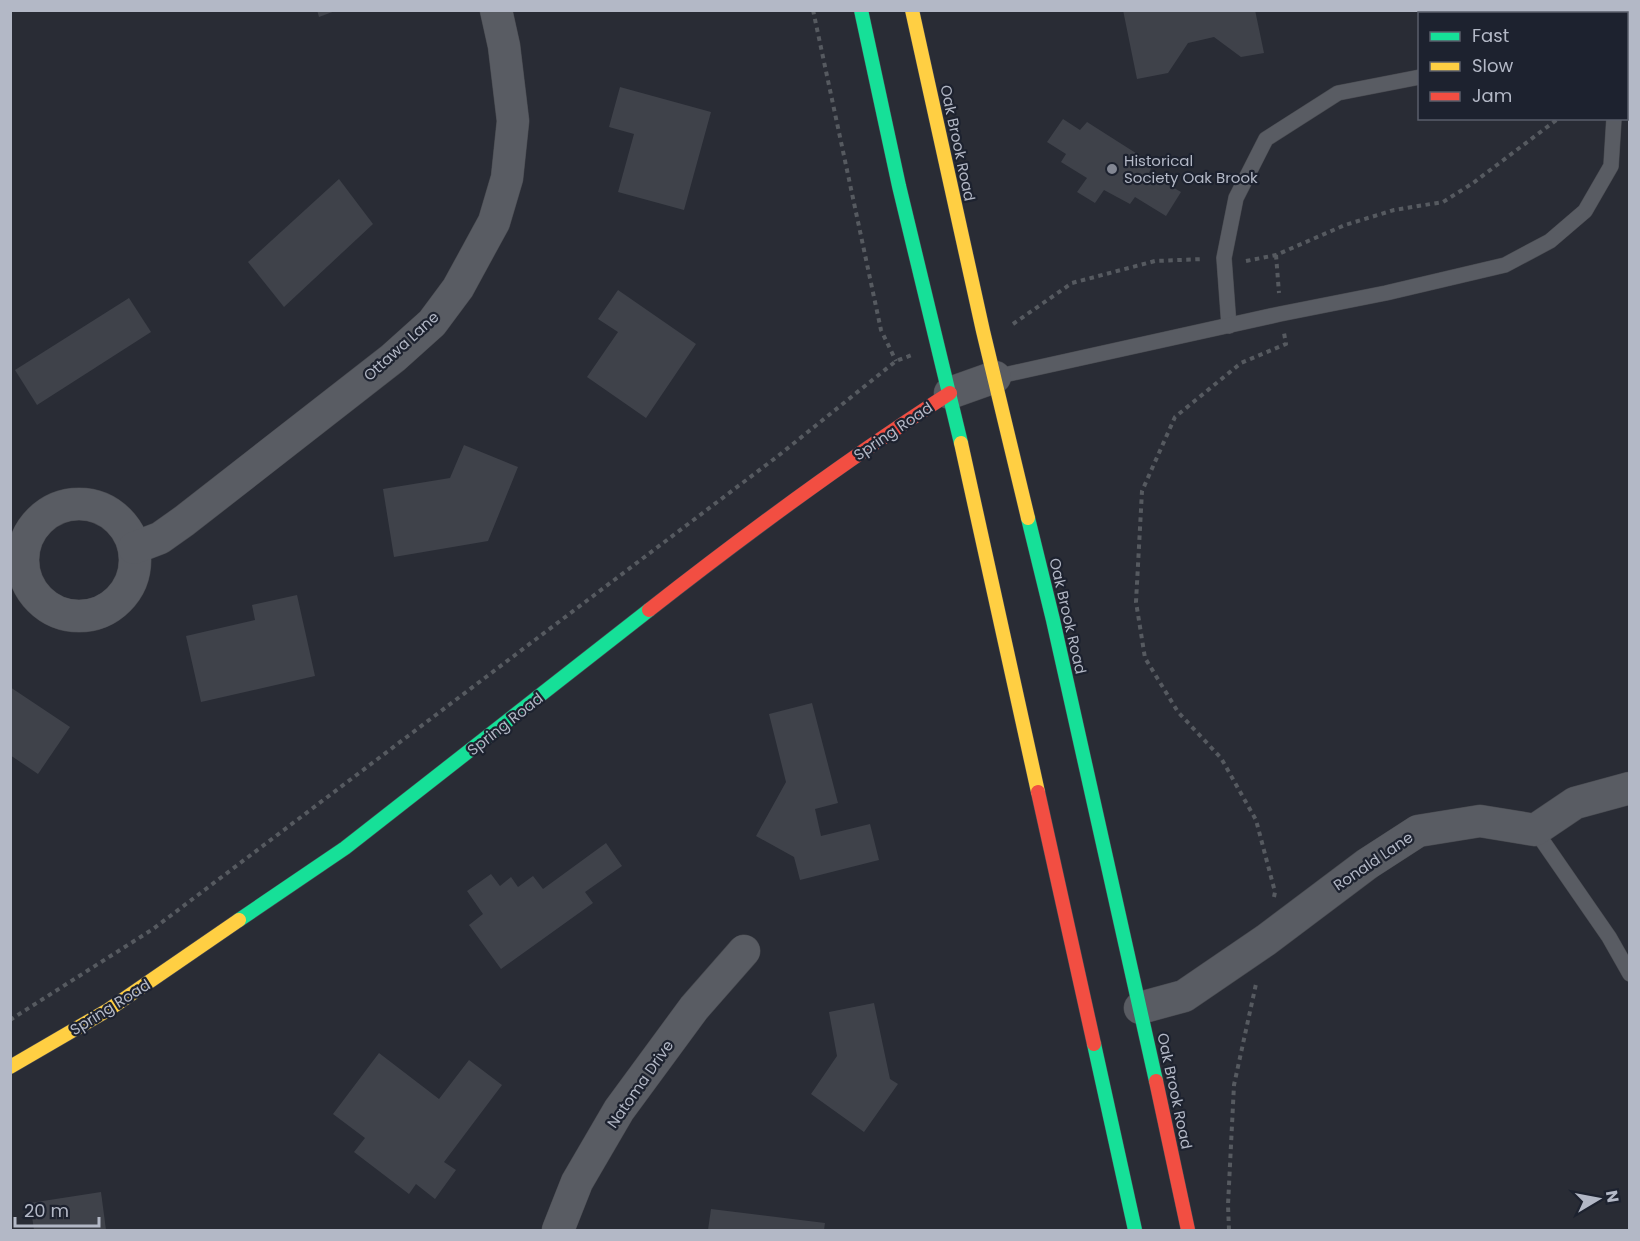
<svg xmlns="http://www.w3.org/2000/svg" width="1640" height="1241" font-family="Poppins,sans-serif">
<rect width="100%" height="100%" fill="#292c35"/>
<g fill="#3f424a">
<polygon points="317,10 335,10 335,11 319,17"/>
<polygon points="1123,10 1255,10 1264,53 1241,57 1214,37 1188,43 1168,73 1137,79"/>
<polygon points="620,87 711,112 684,210 618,192 634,134 609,127"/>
<polygon points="1063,119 1080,130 1087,122 1153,164 1149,173 1181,192 1166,216 1135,197 1130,204 1104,190 1095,203 1077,192 1087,178 1061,162 1066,154 1047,142"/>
<polygon points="339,179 373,224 284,307 248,262"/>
<polygon points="618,290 696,344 646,418 587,377 618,332 598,319"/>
<polygon points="129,298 151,332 37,405 15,370"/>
<polygon points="464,445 518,467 488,541 394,557 383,489 450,478"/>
<polygon points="297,595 315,676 201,702 186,636 255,620 252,605"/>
<polygon points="10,687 70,727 38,774 10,755"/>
<polygon points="812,703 838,803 815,809 821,836 870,824 879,860 800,880 794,857 756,836 786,782 769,714"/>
<polygon points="606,843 622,866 585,892 593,903 501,969 469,925 483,914 467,891 491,874 500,886 511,877 518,887 533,876 543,889"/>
<polygon points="874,1003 890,1079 898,1084 864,1132 811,1094 837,1056 829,1012"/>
<polygon points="379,1053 439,1099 469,1060 502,1085 444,1162 456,1170 435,1199 416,1184 409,1194 354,1152 365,1138 333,1114"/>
<polygon points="101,1192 106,1230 34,1230 30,1203"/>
<polygon points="711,1209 825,1223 824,1230 708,1230"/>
</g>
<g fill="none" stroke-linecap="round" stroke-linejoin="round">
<defs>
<g id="lane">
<polyline points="1598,10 1599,14"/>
<polyline points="1229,326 1224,258 1236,198 1266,139 1338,93 1420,77"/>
<polyline points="995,377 1280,314 1386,293 1505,265 1550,241 1585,211 1611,166 1614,118"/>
<polyline points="1535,830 1609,937 1630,974"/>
</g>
<g id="street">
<polyline points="950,393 995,377"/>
<circle cx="79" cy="560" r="56"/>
<polyline points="134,548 160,538 184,521 393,358 432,323 458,288 494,222 507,178 513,121 504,46 496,10"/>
<polyline points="1140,1008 1184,996 1266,940 1367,864 1418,831 1480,821 1535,830 1575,803 1630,788"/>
<polyline points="558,1230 577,1182 619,1110 694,1008 744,951"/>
</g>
<g id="fast">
<polyline points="861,10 899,186 961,443"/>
<polyline points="1028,518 1053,620 1156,1081"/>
<polyline points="239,920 345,848 649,610"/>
<polyline points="1094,1044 1135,1230"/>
</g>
<g id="slow">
<polyline points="912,10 983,331 1028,518"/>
<polyline points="961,443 1038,792"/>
<polyline points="10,1067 108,1010 239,920"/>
</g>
<g id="jam">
<path d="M649,610c97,-76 197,-150 301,-217"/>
<polyline points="1038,792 1094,1044"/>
<polyline points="1156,1081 1188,1230"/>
</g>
</defs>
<use href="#lane" stroke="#47494f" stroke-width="16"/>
<use href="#street" stroke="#47494f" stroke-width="33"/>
<use href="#fast" stroke="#474952" stroke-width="15"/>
<use href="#slow" stroke="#474952" stroke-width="15"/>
<use href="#jam" stroke="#474952" stroke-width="15"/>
<g stroke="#565a60" stroke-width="4" stroke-dasharray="4.5 4.5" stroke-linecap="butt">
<polyline points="813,10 881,330 896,361"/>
<polyline points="1276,255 1279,293"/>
<polyline points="1246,261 1276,255 1345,225 1394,210 1443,202 1473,183 1559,118"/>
<polyline points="1013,324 1072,283 1155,261 1203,259"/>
<polyline points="1274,897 1275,892 1256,820 1221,758 1178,712 1145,658 1136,602 1142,491 1175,417 1241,363 1286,344 1284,333"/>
<polyline points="10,1020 153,929 778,456 896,361 912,355"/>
<polyline points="1229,1230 1228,1205 1234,1085 1256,984"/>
</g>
<use href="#lane" stroke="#595c63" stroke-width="15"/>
<use href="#street" stroke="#595c63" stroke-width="32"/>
<use href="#fast" stroke="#16e098" stroke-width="14"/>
<use href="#slow" stroke="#ffcf43" stroke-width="14"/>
<use href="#jam" stroke="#f24e42" stroke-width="14"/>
</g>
<circle fill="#838793" stroke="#1d222f" stroke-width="2" cx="1112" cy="169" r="6"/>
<g text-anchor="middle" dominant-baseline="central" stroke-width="4.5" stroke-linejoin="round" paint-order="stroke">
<g font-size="15" fill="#b3b8c6" stroke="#1d222f">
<text transform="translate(958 143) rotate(78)">Oak Brook Road</text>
<text transform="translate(401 346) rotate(-42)">Ottawa Lane</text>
<text transform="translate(893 431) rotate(-34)">Spring Road</text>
<text transform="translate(1068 616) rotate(77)">Oak Brook Road</text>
<text transform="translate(505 724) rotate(-38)">Spring Road</text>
<text transform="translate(1373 861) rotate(-34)">Ronald Lane</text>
<text transform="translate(110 1007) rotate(-32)">Spring Road</text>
<text transform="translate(640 1084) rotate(-55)">Natoma Drive</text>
<text transform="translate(1175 1091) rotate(78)">Oak Brook Road</text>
</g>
<g font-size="15" fill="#b3b8c6" stroke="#1d222f" text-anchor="start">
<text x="1124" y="160">Historical<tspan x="1124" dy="17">Society Oak Brook</tspan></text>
</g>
</g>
<rect width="1640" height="1241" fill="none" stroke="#b3b8c6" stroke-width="24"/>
<rect x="1418" y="12" width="210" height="108" fill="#1d222f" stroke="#595e6b" stroke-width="1.5"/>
<rect x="1430" y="32" width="30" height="9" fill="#16e098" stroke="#595e6b" stroke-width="1.5"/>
<text x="1472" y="42" font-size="18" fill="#b3b8c6">Fast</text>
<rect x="1430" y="62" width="30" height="9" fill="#ffcf43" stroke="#595e6b" stroke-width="1.5"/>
<text x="1472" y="72" font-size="18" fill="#b3b8c6">Slow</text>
<rect x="1430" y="92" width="30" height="9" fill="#f24e42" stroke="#595e6b" stroke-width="1.5"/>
<text x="1472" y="102" font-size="18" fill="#b3b8c6">Jam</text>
<g transform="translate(1598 1199) rotate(80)" stroke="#1d222f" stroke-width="4.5" paint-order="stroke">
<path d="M0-4.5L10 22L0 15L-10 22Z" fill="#b3b8c6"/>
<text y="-9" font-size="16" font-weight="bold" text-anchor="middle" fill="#b3b8c6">N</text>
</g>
<path d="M15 1217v9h84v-9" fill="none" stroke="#b3b8c6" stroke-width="3"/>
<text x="24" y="1217" font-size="18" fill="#b3b8c6" stroke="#1d222f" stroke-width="4.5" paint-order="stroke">20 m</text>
</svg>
